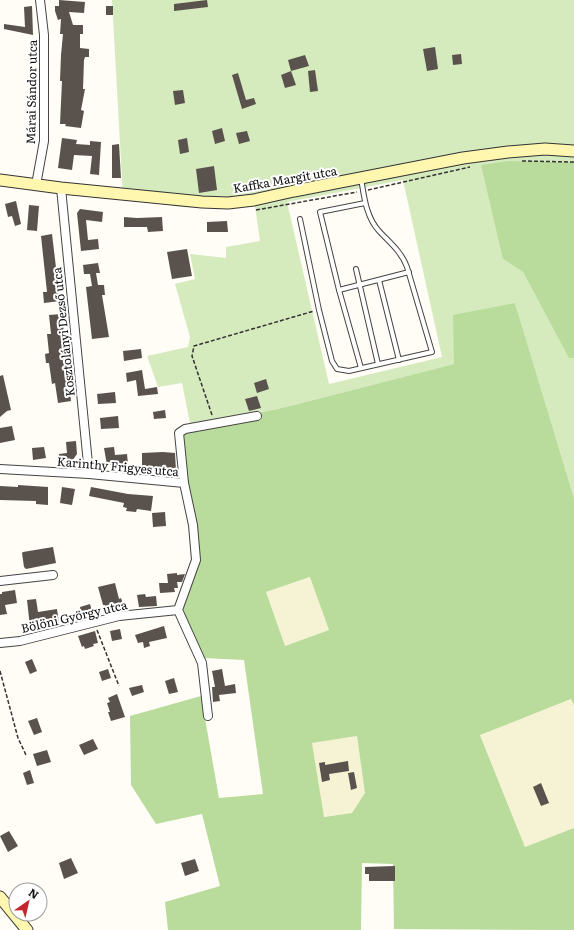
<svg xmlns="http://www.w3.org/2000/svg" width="574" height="930" font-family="Literata,serif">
<rect width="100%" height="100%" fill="#fffdf5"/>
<g fill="#f6f3d4">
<polygon points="311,577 329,630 285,646 266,592"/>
<polygon points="572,699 574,705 574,828 525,847 480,734"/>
<polygon points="357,736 366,793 352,813 323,817 312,743"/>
</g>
<path fill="#d5ebbd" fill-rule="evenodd" d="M112,0h462v162l-25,-1 -46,98 20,13 46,85 5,1v140l-59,-195 -61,61 -168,43 -95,21 -9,-45 -24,4 -11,-31 41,-9 2,-10 -15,-53 20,-5 -5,-25 36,4v-11l34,-6 -5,-35 -40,2 -35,-1 -57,-10zM403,180l39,177 -113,27 -42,-182z"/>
<g fill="#b9dc9c" fill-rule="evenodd">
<polygon points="508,161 574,162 574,358 569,358 523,272 503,259 481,165"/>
<path d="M515,303l59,195v207l-3,-6 -91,36 45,112 49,-19v102l-180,-1 -1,-65 -31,-1 -1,67h-193l-3,-28 55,-16 -18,-72 -46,10 -25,-39 -1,-69 71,-20 18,102 44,-4 -19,-134 -40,-2 -21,-47 16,-53 -18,-121 10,-9 95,-21 168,-43 -1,-49zM310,577l19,53 -44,16 -19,-54zM357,736l8,57 -13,20 -28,4 -12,-74z"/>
</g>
<g fill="#5a524d">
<polygon points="59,0 85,2 84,13 69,12 73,25 83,25 83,34 80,34 80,48 89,49 89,57 85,57 84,60 83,89 85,89 81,110 84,111 81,128 65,126 66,124 60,124 62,81 60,81 61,55 63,34 60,34 61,19 58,20 55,11 55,6 59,6"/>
<polygon points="207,0 208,7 174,11 174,4"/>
<polygon points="32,6 33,35 4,29 4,24 25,27 24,7"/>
<rect x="106" y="6" width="7" height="9"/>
<polygon points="435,47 438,69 427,71 423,49"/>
<polygon points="461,54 462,64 453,65 452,55"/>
<polygon points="305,55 309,66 291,71 288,60"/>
<polygon points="315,70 318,91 310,92 308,71"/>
<polygon points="291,71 296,85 285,88 281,75"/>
<polygon points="238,73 246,100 254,98 256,104 242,109 232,75"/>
<polygon points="183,90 185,103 175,105 173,91"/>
<polygon points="222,128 225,141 215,144 212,131"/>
<polygon points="247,131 250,141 239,144 236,133"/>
<polygon points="62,138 77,140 76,144 90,145 90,141 101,142 99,175 90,174 92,156 74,155 72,170 58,168"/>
<polygon points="187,138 189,152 180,154 178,140"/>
<polygon points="119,144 121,178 112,178 112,145"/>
<polygon points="214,166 217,190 199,193 196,169"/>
<polygon points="16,201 21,224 15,226 12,216 8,217 5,204"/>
<polygon points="29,205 39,206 37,231 27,230"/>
<polygon points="80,209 103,212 102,222 86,220 88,240 98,239 99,249 81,251 77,213"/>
<polygon points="124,217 137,218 162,217 163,231 148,232 147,227 124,227"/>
<polygon points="227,221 228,232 207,232 207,222"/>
<polygon points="52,234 60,301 44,303 43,292 47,292 41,236"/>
<polygon points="187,249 192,276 172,279 167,252"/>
<polygon points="98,263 100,273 96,273 98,285 104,285 105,295 102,295 109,337 92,339 86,287 92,286 90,274 84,274 83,265"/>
<polygon points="62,314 71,401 58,403 55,383 52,384 49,363 46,363 45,354 49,353 47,334 51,334 49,315"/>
<polygon points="141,349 142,358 124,361 123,351"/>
<polygon points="142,370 145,389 157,387 158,394 138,396 136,380 127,382 126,373"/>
<polygon points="3,375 11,410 7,411 0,417 0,376"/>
<polygon points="266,379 269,389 257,393 254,383"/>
<polygon points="115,392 116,403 98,404 97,394"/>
<polygon points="257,396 261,408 249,411 245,399"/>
<polygon points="165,410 166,418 154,419 153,412"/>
<polygon points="118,416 119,428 101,429 100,418"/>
<polygon points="12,426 15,440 0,443 0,428"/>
<polygon points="76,441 77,454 72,461 59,462 59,454 67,453 66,442"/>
<polygon points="44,447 46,458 33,460 32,448"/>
<polygon points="114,447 115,455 127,454 128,464 107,465 104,448"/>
<polygon points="163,452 175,453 176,471 142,468 142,453"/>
<polygon points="18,485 48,487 48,505 36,504 36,501 0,500 0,486 18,487"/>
<polygon points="62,487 75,489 72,505 60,503"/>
<polygon points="91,487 128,494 153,496 151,511 137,509 136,512 126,511 127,508 123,507 124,503 89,496"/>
<polygon points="165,512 166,526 153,527 152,513"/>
<polygon points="53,547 56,563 26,569 24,567 22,553 23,552"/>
<polygon points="177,573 177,575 185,574 182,582 177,582 178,588 174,588 175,592 160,593 159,583 168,583 167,574"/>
<polygon points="115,583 119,599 121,598 124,607 106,611 105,605 103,605 98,587"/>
<polygon points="15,590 17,603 5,605 7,614 0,615 0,594 2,594 2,592"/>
<polygon points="145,594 146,597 156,596 157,606 139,607 137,595"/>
<polygon points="36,599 38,612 57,609 59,623 30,627 27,600"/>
<polygon points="90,604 93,615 82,617 80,607"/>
<polygon points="164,626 167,638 149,642 150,646 144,648 143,642 138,643 135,635"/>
<polygon points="120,629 122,639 112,641 110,631"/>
<polygon points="95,631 98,643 93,644 94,646 85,649 84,646 82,647 78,636"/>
<polygon points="32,659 37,671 30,674 25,662"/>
<polygon points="108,669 111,678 102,681 99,672"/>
<polygon points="222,669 225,686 235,684 236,693 219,695 220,701 213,702 212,687 215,687 212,671"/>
<polygon points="174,678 178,692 169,694 165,681"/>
<polygon points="142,685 144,692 132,696 129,688"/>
<polygon points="117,694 125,717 111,721 108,712 110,712 107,703 110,702 108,698"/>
<polygon points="37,718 42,732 34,735 28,721"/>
<polygon points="93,739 98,749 84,755 79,745"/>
<polygon points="47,750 51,762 37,766 33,754"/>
<polygon points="348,761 349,771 329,774 330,780 322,782 319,763 325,762 325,765"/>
<polygon points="30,770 34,783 27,785 23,773"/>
<polygon points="354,772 357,788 351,790 348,773"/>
<polygon points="541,783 549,803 541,806 533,787"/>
<polygon points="9,831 18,846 8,852 0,836"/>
<polygon points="71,858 78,873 64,879 59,863"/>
<polygon points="195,859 199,871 185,876 181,863"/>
<polygon points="395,866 395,881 369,881 369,874 365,874 365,867"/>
</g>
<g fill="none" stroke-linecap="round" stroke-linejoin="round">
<defs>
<g id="lane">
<path d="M300,219l19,91 13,51 5,8 12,2 83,-19 -25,-85c-6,-16 -17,-24 -28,-36 -13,-14 -15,-35 -18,-53"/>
<polyline points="356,269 378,364"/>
<polyline points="379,280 399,360"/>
<polyline points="339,290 409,272"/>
<polyline points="361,368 339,290 320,212 365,203"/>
</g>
<g id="street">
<polyline points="36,185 44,141 44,35 40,0"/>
<polyline points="61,188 89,474"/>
<polyline points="0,469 89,474 184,483 193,525 196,560 178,610 202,663 208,716"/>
<polyline points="184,483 179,433 185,429 257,416"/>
<polyline points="0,581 53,575"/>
<polyline points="0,643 20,641 119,616 178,610"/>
</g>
<g id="secondary">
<polyline points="0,180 61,188 202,202 228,203 254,200 294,191 463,158 508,152 545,149 574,151"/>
<polyline points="0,897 27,930"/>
</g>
</defs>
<use href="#lane" stroke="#444" stroke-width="6"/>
<use href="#street" stroke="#444" stroke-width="10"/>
<use href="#secondary" stroke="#333" stroke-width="13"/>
<g stroke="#333" stroke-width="1.5" stroke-dasharray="4 2" stroke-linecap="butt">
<polyline points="522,161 574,162"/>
<polyline points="368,190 470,167"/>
<polyline points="256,210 357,192"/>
<polyline points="212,415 192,356 194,346 314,311"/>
<polyline points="97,630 119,686"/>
<polyline points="0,671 18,738 26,755"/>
</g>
<use href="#lane" stroke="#fff" stroke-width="4"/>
<use href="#street" stroke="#fff" stroke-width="8"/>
<use href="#secondary" stroke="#fff6b0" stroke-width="11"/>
</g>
<g text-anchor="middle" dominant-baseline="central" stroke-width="4" stroke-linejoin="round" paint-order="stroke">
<g font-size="12" fill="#111" stroke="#fff">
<text transform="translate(31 92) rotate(-89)">Márai Sándor utca</text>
<text transform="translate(285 179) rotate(-10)">Kaffka Margit utca</text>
<text transform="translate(63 332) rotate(-96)">Kosztolányi Dezső utca</text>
<text transform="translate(118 466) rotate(5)">Karinthy Frigyes utca</text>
<text transform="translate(74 616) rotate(-13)">Bölöni György utca</text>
</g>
</g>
<g transform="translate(28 902) rotate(34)"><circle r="19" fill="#ffffff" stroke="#a0a0a0"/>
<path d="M0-3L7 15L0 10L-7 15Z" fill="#c4262e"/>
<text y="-6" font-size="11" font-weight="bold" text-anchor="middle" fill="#111111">N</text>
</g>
</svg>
